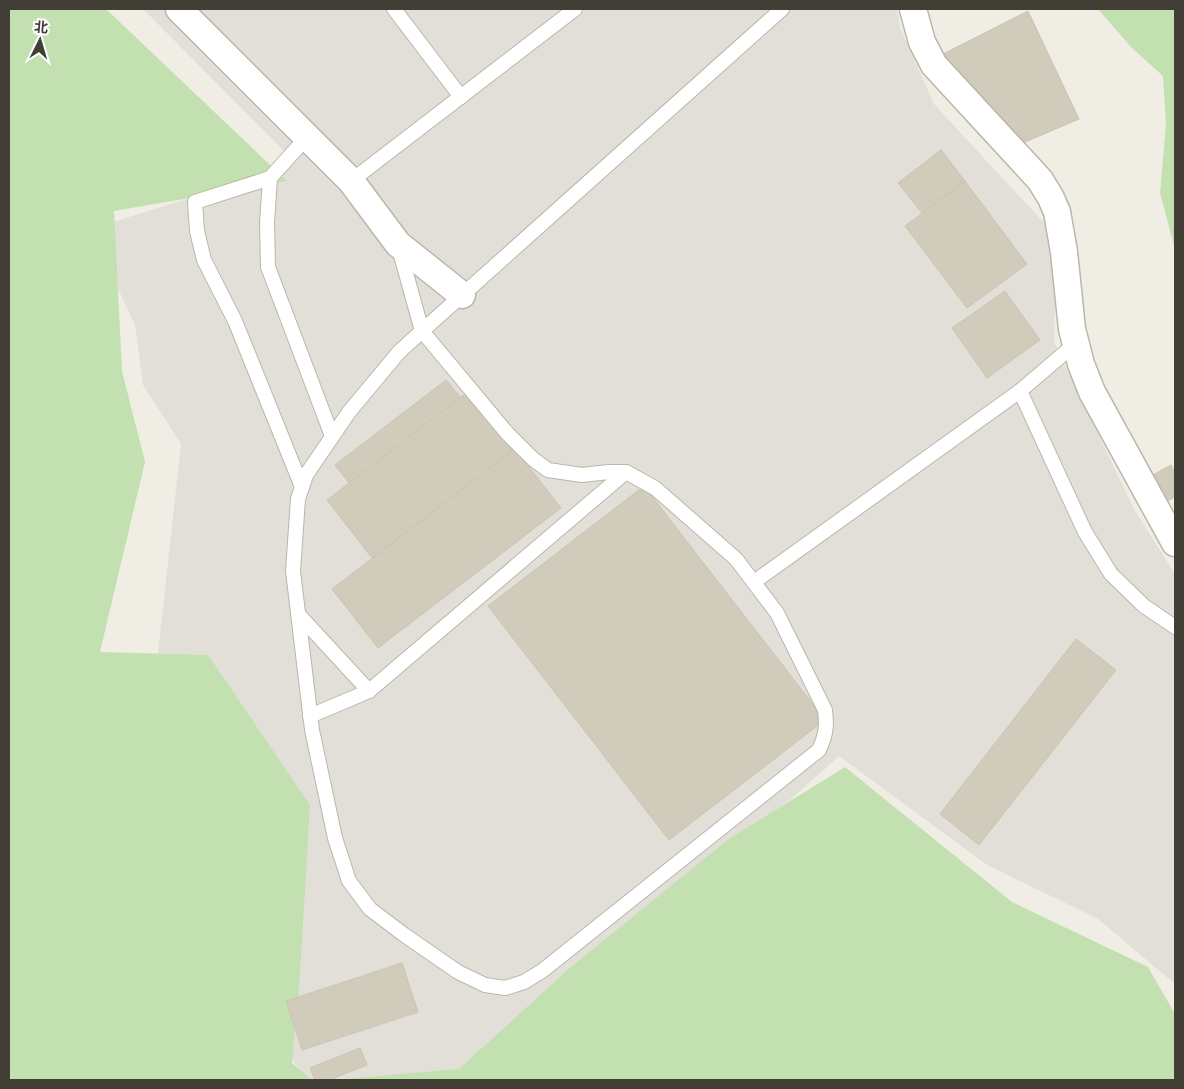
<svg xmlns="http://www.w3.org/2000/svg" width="1184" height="1089" font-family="'DM Sans','Noto Sans SC',sans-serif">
<rect width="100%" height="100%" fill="#f0eee4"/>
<polygon fill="#e2dfd9" points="143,9 897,9 900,28 934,104 1046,225 1056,273 1054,342 1134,509 1175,574 1175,984 1098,919 987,865 839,756 477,1080 307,1080 281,1045 155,680 181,444 143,385 135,325 90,229 262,176 288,155"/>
<g fill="#c3e0b1">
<polygon points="9,9 106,9 287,181 114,211 122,371 145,462 100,652 208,655 310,805 300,975 292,1063 312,1080 9,1080"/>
<polygon points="1098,9 1175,9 1175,249 1160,193 1166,124 1163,76 1131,47"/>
<polygon points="845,767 1012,902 1148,967 1175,1014 1175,1080 333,1080 459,1069 572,966 729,839"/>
</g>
<g fill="#d0cbbb" stroke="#cac4af">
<polygon points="1028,11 1079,119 1018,145 943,54"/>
<polygon points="941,150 965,181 922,213 898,183"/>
<polygon points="965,181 1027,264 967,308 905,226"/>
<polygon points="1005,291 1040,340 987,378 952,328"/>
<polygon points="446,380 461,398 349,483 335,465"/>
<polygon points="470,390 515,449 372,558 327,500"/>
<polygon points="515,449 561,508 378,648 332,589"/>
<polygon points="1171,465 1175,473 1175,497 1165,502 1151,476"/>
<polygon points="644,486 825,720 669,840 488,606"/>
<polygon points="1076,639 1116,670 979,845 940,814"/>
<polygon points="402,963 418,1012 302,1050 286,1001"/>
<polygon points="360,1048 367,1065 329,1080 315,1080 310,1068"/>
</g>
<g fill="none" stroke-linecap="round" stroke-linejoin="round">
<defs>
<g id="lane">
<polyline points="394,9 461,97"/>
<polyline points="270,178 267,223 268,267 332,436"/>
<polyline points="351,181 575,9"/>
<path d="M399,248l23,83 85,102 26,26 15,11 34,5 27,-3h17l29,16 81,71 41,54 48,97c2,16 1,25 -6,40l-277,221 -18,11 -19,6 -20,-3 -27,-13 -55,-38 -33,-25 -21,-28 -14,-43 -23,-108 -19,-159 5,-72 8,-24 43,-63 50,-60 23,-21 360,-322"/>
<polyline points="1020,391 1075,344"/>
<polyline points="302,487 235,321 204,260 197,231 195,202 270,178 307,137"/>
<polyline points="754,582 1020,391 1085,532 1111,574 1144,606 1175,627"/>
<polyline points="298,614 369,691"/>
<polyline points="310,716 369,691 626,472"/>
</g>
<g id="street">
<polyline points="179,9 351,181 398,244 462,295"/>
<polyline points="913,9 922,42 934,65 1040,180 1051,198 1057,212 1064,252 1072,329 1081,364 1092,392 1175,543"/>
</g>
</defs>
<use href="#lane" stroke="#bab7a8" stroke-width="16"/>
<use href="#street" stroke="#bab7a8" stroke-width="29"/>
<use href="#lane" stroke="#fff" stroke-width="14"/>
<use href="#street" stroke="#fff" stroke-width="26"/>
</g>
<rect width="1184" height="1089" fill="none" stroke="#413e35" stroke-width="20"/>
<g transform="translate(40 40) rotate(5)" stroke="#ffffff" stroke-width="4" paint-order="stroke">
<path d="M0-4L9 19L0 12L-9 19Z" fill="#413e35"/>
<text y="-8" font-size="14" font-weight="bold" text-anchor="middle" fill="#413e35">北</text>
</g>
</svg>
